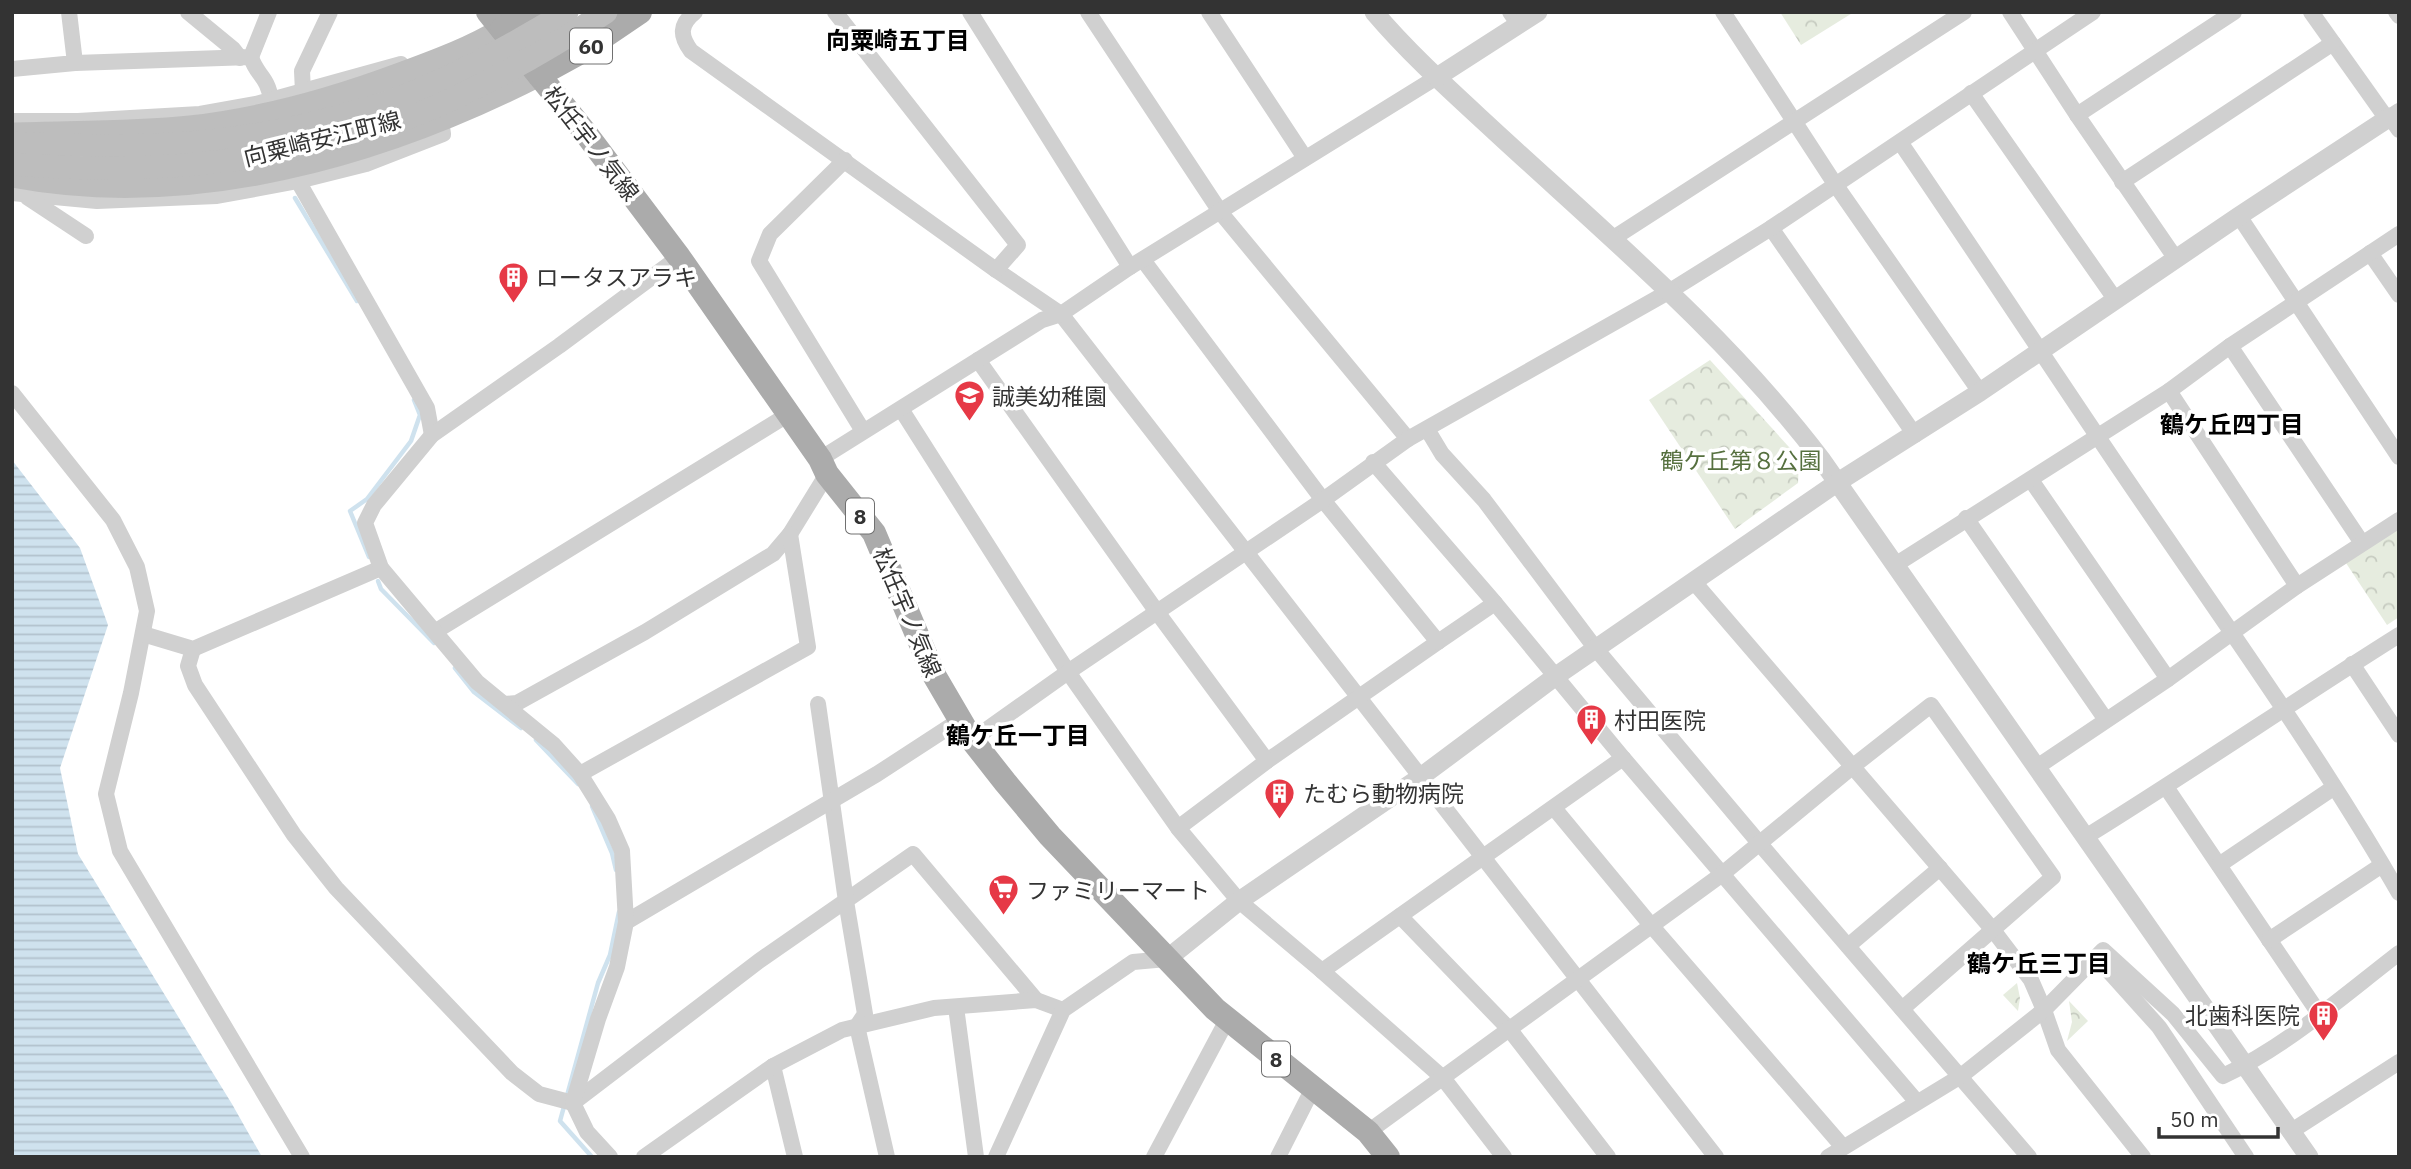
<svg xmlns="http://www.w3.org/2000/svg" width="2411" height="1169" font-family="'IBM Plex Sans','Noto Sans JP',sans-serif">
<defs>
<pattern id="park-crowns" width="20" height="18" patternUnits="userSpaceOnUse" patternTransform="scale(1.75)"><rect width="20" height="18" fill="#e6ecdf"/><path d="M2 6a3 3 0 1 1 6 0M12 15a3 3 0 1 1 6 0" fill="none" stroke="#c6cbc0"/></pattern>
<pattern id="water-rules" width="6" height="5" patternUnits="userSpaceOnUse" patternTransform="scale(1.75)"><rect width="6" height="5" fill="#cfe2ee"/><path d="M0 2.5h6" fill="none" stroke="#b2c2cd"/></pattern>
</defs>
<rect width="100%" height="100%" fill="#fff"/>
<g fill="url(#park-crowns)">
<polygon points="1780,12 1854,12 1801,45"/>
<polygon points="1710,360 1799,458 1798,483 1735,529 1649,400"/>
<polygon points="2399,528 2399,617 2387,625 2346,563"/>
<polygon points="2017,983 2020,998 2018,1011 2003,995"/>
<polygon points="2069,1001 2088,1021 2067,1041 2072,1022"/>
</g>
<polygon fill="url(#water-rules)" points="12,460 80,548 108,625 60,768 78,854 232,1104 262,1157 12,1157"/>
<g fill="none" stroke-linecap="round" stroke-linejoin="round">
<g stroke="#cfe2ee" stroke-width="4.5">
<polyline points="295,198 357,301"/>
<polyline points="369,557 350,511 367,499 411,441 420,415 414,400"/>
<polyline points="378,581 381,589 434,643"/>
<polyline points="455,668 474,692 521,728"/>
<polyline points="536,740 578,784"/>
<polyline points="592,806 612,853 616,870"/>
<polyline points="592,1157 560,1121 598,983 610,955 619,912"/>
</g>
<g stroke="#d0d0d0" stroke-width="16">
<polyline points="188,12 233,49 240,58"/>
<path d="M695,12c-16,13 -15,24 -4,39l305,219 65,44 655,843"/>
<polyline points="835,12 1018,245 996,270"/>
<polyline points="970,12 1130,267"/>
<polyline points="1088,12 1221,213 1408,439"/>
<polyline points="1209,12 1305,158"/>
<polyline points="1510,12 1519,25"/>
<polyline points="1723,12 1835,184 1980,392"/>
<polyline points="2010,12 2077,115 2176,259"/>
<polyline points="2311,12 2387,119"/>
<polyline points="2396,12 2399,16"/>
<path d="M251,57c5,18 17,19 20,43"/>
<polyline points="75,63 251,57 269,12"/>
<polyline points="12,69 75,63 69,12"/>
<polyline points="303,92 302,71 330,12"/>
<polyline points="1971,93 2115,299"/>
<polyline points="2399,111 2390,117 2399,130"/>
<polyline points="2077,115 2234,12"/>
<polyline points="12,121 78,121 200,114 256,104 401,64"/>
<path d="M1900,142c67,98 132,197 198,295 101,151 210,298 301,456"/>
<polyline points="845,160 770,234 759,261 863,431"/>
<polyline points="298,181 427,408 432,435"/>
<polyline points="2122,182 2333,43"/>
<polyline points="12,193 97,201 217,196 298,181 366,164 443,134 441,120"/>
<polyline points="27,197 86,236"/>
<polyline points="2239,216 2399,457"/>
<polyline points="1771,228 1915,435"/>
<polyline points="1612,239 1964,12"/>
<polyline points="2370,253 2399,295"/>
<polyline points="1143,260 1323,500 1438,642 1267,761"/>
<polyline points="2230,346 2362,543"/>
<polyline points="978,360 1157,612 1267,761 1178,828"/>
<polyline points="2169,391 2297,586"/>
<polyline points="12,393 113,520 137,567 147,611 131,693 106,794 120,851 302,1157"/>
<polyline points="901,409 1068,672 1178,828 1239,901 1322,971 1623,758 1917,1102"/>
<polyline points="1427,429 1442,454 1484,500 1596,649 1760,844 2029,1157"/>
<polyline points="820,459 1042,320 1061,314 1130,267 1437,77"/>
<polyline points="1373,462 1495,603 1623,758"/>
<polyline points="2031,480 2168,679"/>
<polyline points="1966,518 2106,720"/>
<polyline points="1895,565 2169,391 2230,346 2399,234"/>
<polyline points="1694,582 1993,930 2031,980 2044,1010 2058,1050 2143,1157"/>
<polyline points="436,631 789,414"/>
<polyline points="143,634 193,649 381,568"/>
<polyline points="1438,642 1495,603"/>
<polyline points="193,649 188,666 195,685 294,835 336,888 512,1073 539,1094 573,1103 759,961 913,854 1036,1000"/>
<polyline points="2352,664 2399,735"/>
<polyline points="505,704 517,703 645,632 773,554 790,534 827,474"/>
<polyline points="818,704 846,901 865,1014 857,1026 887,1157"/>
<polyline points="972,740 1068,672 1323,500 1408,439 1670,291 1771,228 2093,12"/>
<polyline points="2037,767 2168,679 2297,586 2399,520"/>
<polyline points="580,774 808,647 790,534"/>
<polyline points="2166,787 2320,1015"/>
<polyline points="1554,808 1650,924 1843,1147"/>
<path d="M2087,836c105,-65 207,-135 312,-201"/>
<polyline points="2219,865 2333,788"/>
<polyline points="1400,916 1510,1030 1608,1157"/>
<polyline points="626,922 877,774 960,720"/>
<polyline points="2269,940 2382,865"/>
<polyline points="1848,946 1940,868"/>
<polyline points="2096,957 2159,1027 2246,1157"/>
<polyline points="1322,971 1443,1078 1504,1157"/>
<polyline points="956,1007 976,1157"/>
<polyline points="773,1066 795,1157"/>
<polyline points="1368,1132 1721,875 1852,767 1931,705 2053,877 1902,1009"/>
<polyline points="2290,1132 2399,1062"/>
<polyline points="610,1157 587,1132 573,1103 598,1019 617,967 626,922 622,851 608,819 580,774 554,745 477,682 381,568 365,523 374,505 432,435 559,346 679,257"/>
<polyline points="644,1157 773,1066 842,1030 934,1008 1036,1000 1063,1010"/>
<polyline points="996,1157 1063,1010 1133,962 1167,959"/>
<polyline points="1154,1157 1227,1020"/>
<polyline points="1278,1157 1313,1088"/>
<path d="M1828,1157l133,-81 83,-66 59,-60 70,64 50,62c64,-30 120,-80 176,-123"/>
</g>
<g stroke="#d0d0d0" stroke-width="19">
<path d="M1374,12c39,46 85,86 129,127 111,102 227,200 318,320l488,698"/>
<polyline points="1437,77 1538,12"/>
<polyline points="1167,959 1239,901 1422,776 1556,676 1838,482 1980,392 2239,216 2390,117"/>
</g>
<g stroke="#bdbdbd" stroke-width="23">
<path d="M15,134c58,-2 117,-1 175,-7 72,-8 143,-28 210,-53 35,-13 71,-26 102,-45"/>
<path d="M12,176c180,34 368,-20 527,-101"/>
</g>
<g stroke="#ababab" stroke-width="24">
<polyline points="488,12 584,131 679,257 820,459 827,474 874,533 934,675 972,740 1005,782 1050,836 1215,1009 1368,1132 1388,1157"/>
<polyline points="502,29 531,12"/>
<polyline points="539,75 581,52 640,12"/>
</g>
<g stroke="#bdbdbd" stroke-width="23">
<path d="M12,143c116,6 215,5 328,-27 17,-5 35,-9 51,-15 62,-23 119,-55 176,-89"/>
<path d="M12,164c112,9 212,4 321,-24 37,-10 76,-21 111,-37 56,-26 110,-57 162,-91"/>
</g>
</g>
<defs>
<symbol id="building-pin" viewBox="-11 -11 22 30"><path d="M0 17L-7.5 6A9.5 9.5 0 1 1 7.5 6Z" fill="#e63946" stroke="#fff"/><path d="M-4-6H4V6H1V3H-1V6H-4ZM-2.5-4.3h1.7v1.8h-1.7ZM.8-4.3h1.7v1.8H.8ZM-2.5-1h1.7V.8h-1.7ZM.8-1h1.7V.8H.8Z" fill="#fff"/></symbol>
<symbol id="school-pin" viewBox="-11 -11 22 30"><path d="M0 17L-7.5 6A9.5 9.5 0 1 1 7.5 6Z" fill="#e63946" stroke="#fff"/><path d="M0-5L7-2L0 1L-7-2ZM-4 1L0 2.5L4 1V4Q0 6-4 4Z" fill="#fff"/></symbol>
<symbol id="supermarket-pin" viewBox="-11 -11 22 30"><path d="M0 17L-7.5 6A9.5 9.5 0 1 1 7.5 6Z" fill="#e63946" stroke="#fff"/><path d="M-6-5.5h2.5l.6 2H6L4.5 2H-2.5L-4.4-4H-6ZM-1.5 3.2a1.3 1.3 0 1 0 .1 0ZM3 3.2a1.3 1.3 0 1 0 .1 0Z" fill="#fff"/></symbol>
</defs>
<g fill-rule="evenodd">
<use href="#building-pin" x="496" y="260" width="35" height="47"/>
<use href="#school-pin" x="952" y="378" width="35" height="47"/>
<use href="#building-pin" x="1574" y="702" width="35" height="47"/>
<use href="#building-pin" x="1262" y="776" width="35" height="47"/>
<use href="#supermarket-pin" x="986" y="872" width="35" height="47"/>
<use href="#building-pin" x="2306" y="998" width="35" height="47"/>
</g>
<g text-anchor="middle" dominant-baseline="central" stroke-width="7" stroke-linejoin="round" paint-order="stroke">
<g fill="#fff" stroke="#707070" stroke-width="2">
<rect x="570" y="28.5" width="42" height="35" rx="5"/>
<rect x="846" y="498.5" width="28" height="35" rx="5"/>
<rect x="1262" y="1041.5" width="28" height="35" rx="5"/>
</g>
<g font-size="21" font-weight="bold" fill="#333">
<text x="591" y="46">60</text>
<text x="860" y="516">8</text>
<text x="1276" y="1059">8</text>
</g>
<g font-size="23" fill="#333" stroke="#fff">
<text transform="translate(322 138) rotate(-14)">向粟崎安江町線</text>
<text transform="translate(592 143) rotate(52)">松任宇ノ気線</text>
<text transform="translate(908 612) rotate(67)">松任宇ノ気線</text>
</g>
<g font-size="23" fill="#333" stroke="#fff" text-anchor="start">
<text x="536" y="277">ロータスアラキ</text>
<text x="992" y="396">誠美幼稚園</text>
<text x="1614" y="720">村田医院</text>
<text x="1303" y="793">たむら動物病院</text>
<text x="1026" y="890">ファミリーマート</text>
<text x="2300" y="1015" text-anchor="end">北歯科医院</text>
</g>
<g font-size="23" fill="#56703f" stroke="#fff">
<text x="1741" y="460">鶴ケ丘第８公園</text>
</g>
<g font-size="24" font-weight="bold" fill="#000" stroke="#fff">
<text x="898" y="40">向粟崎五丁目</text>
<text x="2232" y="424">鶴ケ丘四丁目</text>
<text x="1018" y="735">鶴ケ丘一丁目</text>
<text x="2039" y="963">鶴ケ丘三丁目</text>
</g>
</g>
<rect width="2411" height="1169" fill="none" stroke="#333333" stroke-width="28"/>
<path d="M2159 1127v10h119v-10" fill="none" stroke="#333333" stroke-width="3.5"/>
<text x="2170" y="1127" font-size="21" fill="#333333" stroke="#ffffff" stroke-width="5" paint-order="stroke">50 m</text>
</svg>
